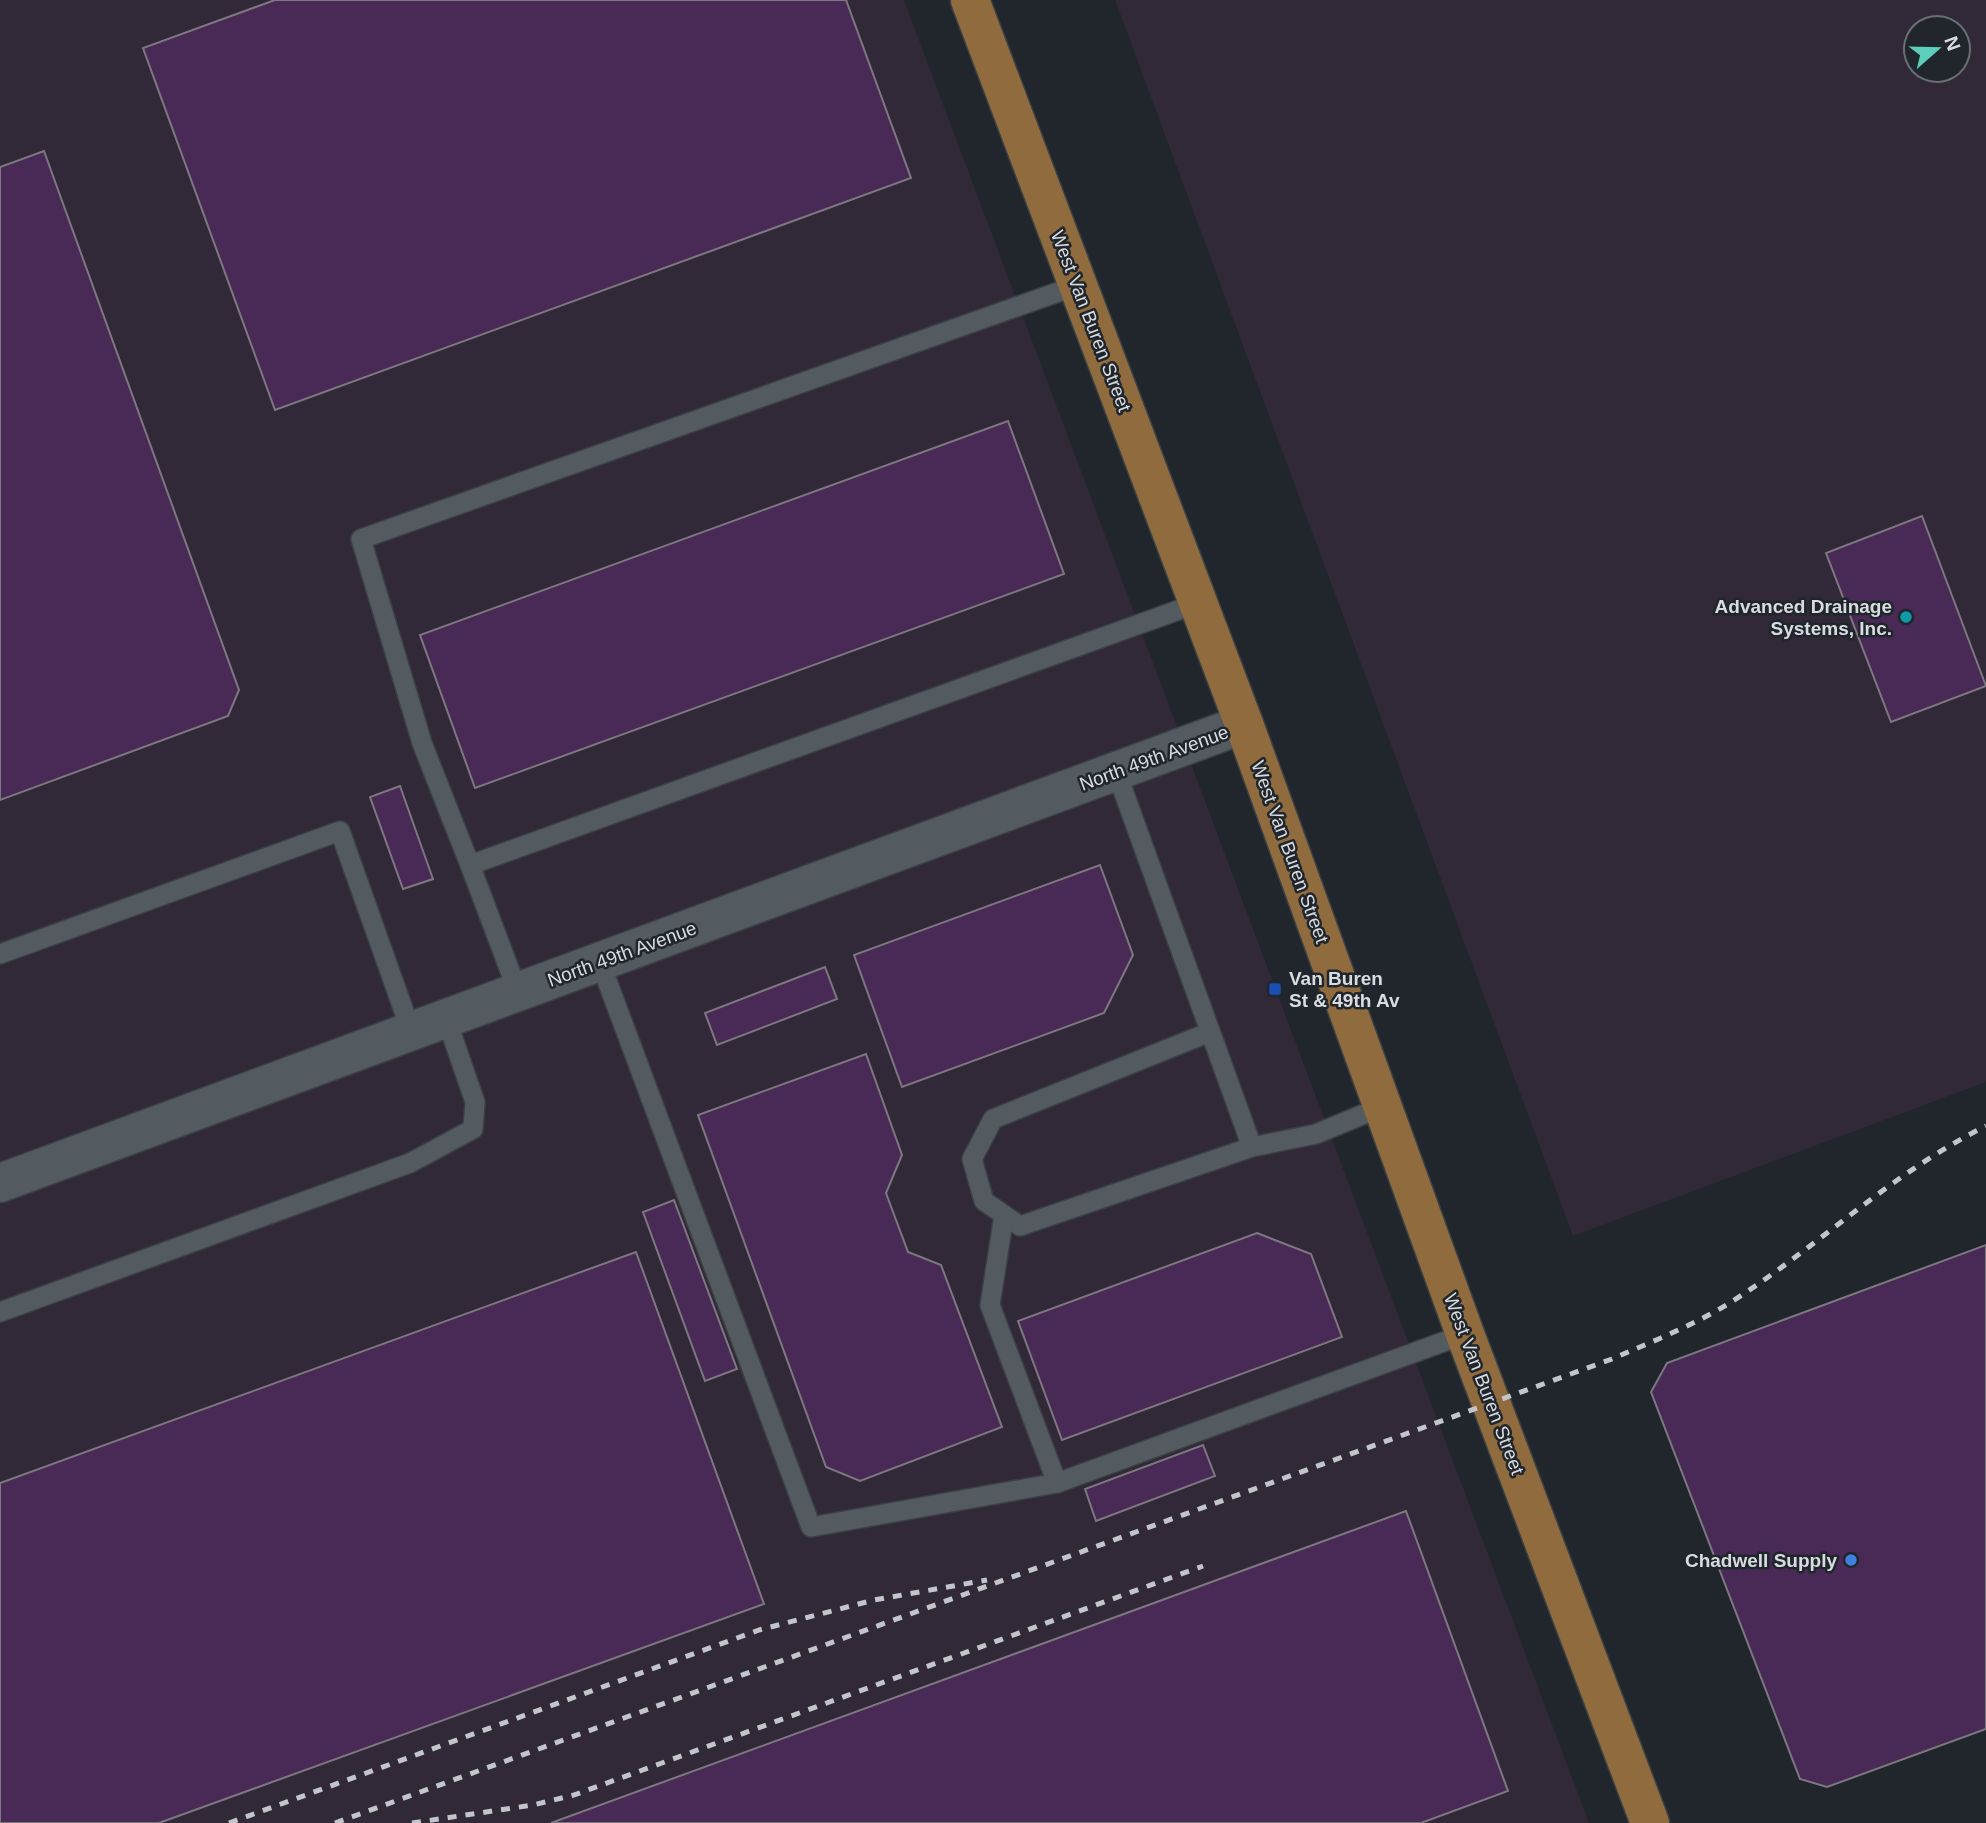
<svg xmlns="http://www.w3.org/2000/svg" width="1986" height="1823" font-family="Helvetica,sans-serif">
<rect width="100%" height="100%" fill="#20262b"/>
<g fill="#312838" fill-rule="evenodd">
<polygon points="0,0 904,0 1589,1823 0,1823"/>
<path d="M1115,0h871v1082l-413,154zM1916,28h42v42h-42z"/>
</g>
<g fill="#492a56" stroke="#7d787f" stroke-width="2">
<polygon points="275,0 846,0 911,178 275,410 143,48"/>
<polygon points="44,151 239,690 228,716 0,800 0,167"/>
<polygon points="1008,421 1064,574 475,788 420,635"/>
<polygon points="1922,516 1986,686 1891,722 1826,553"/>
<polygon points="400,786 433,879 403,889 370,797"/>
<polygon points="1100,865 1133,955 1104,1013 902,1087 854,955"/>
<polygon points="825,967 837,999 717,1045 705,1013"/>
<polygon points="866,1054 902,1155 886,1193 908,1252 941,1265 1002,1427 860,1481 826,1467 698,1115"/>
<polygon points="674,1200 737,1369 705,1381 643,1212"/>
<polygon points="1257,1233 1311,1254 1342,1337 1062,1440 1018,1321"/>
<polygon points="1986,1245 1986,1729 1827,1787 1800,1779 1651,1392 1667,1363"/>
<polygon points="636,1252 764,1604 159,1823 0,1823 0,1483"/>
<polygon points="1203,1445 1215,1476 1096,1521 1085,1489"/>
<polygon points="1406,1511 1508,1791 1421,1823 551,1823"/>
</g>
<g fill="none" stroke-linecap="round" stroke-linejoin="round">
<defs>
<g id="service">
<path d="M1116,771c45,126 91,251 136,376l-232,79 -36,-25 -12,-42 21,-40 217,-87"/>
<polyline points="470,865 422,743 361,539 1078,285"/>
<polyline points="0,954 340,831 411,1031"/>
<polyline points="600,962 811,1527 1057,1483 1465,1334"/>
<polyline points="518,992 470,865 1198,603"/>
<polyline points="1252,1147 1316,1134 1381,1107"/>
<polyline points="1004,1215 990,1305 1057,1483"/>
<polyline points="0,1312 410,1163 473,1129 475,1102 446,1018"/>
</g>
<polyline id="minor" points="0,1183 1244,724"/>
<polyline id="primary" points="970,0 1244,724 1465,1334 1650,1823"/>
</defs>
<use href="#service" stroke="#3b4044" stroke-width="22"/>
<use href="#minor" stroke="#3b4044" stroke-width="41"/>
<use href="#primary" stroke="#3b4044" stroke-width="41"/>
<use href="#service" stroke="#535a60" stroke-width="19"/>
<use href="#minor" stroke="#535a60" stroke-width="38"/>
<use href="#primary" stroke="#906b3e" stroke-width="38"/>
<g stroke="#c2c6ca" stroke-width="5" stroke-dasharray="9 9" stroke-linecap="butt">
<polyline points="229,1823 759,1630 874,1600 987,1580"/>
<path d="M335,1823l1277,-464c39,-17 80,-33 116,-55 89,-56 163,-131 258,-178"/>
<polyline points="412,1823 533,1805 574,1795 1203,1566"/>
</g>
</g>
<circle fill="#0f9aa8" stroke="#20262b" stroke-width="2.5" cx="1906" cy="617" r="7"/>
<rect fill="#1a4fb4" stroke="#20262b" stroke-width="2.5" x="1268" y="982" width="14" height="14" rx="3.5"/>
<circle fill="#3f7fe0" stroke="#20262b" stroke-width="2.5" cx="1851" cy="1560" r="7"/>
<g text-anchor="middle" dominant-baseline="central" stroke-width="5" stroke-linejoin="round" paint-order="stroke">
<g font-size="19" fill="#d8dce0" stroke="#20262b">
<text transform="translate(1091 321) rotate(69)">West Van Buren Street</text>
<text transform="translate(1154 758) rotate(-20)">North 49th Avenue</text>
<text transform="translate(1290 852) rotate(70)">West Van Buren Street</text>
<text transform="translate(622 954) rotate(-20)">North 49th Avenue</text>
<text transform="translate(1484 1384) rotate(69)">West Van Buren Street</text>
</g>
<g font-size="19" font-weight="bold" fill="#d8dce0" stroke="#20262b" text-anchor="end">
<text x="1892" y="606">Advanced Drainage<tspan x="1892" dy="22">Systems, Inc.</tspan></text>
<text x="1289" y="978" text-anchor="start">Van Buren<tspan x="1289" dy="22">St &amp; 49th Av</tspan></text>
<text x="1837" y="1560">Chadwell Supply</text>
</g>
</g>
<g transform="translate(1937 49) rotate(70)"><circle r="33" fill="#20262b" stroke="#6a6f73" stroke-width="2"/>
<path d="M0-5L12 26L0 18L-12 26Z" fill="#5cceba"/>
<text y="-10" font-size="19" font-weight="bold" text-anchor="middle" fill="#d8dce0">N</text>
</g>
</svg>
